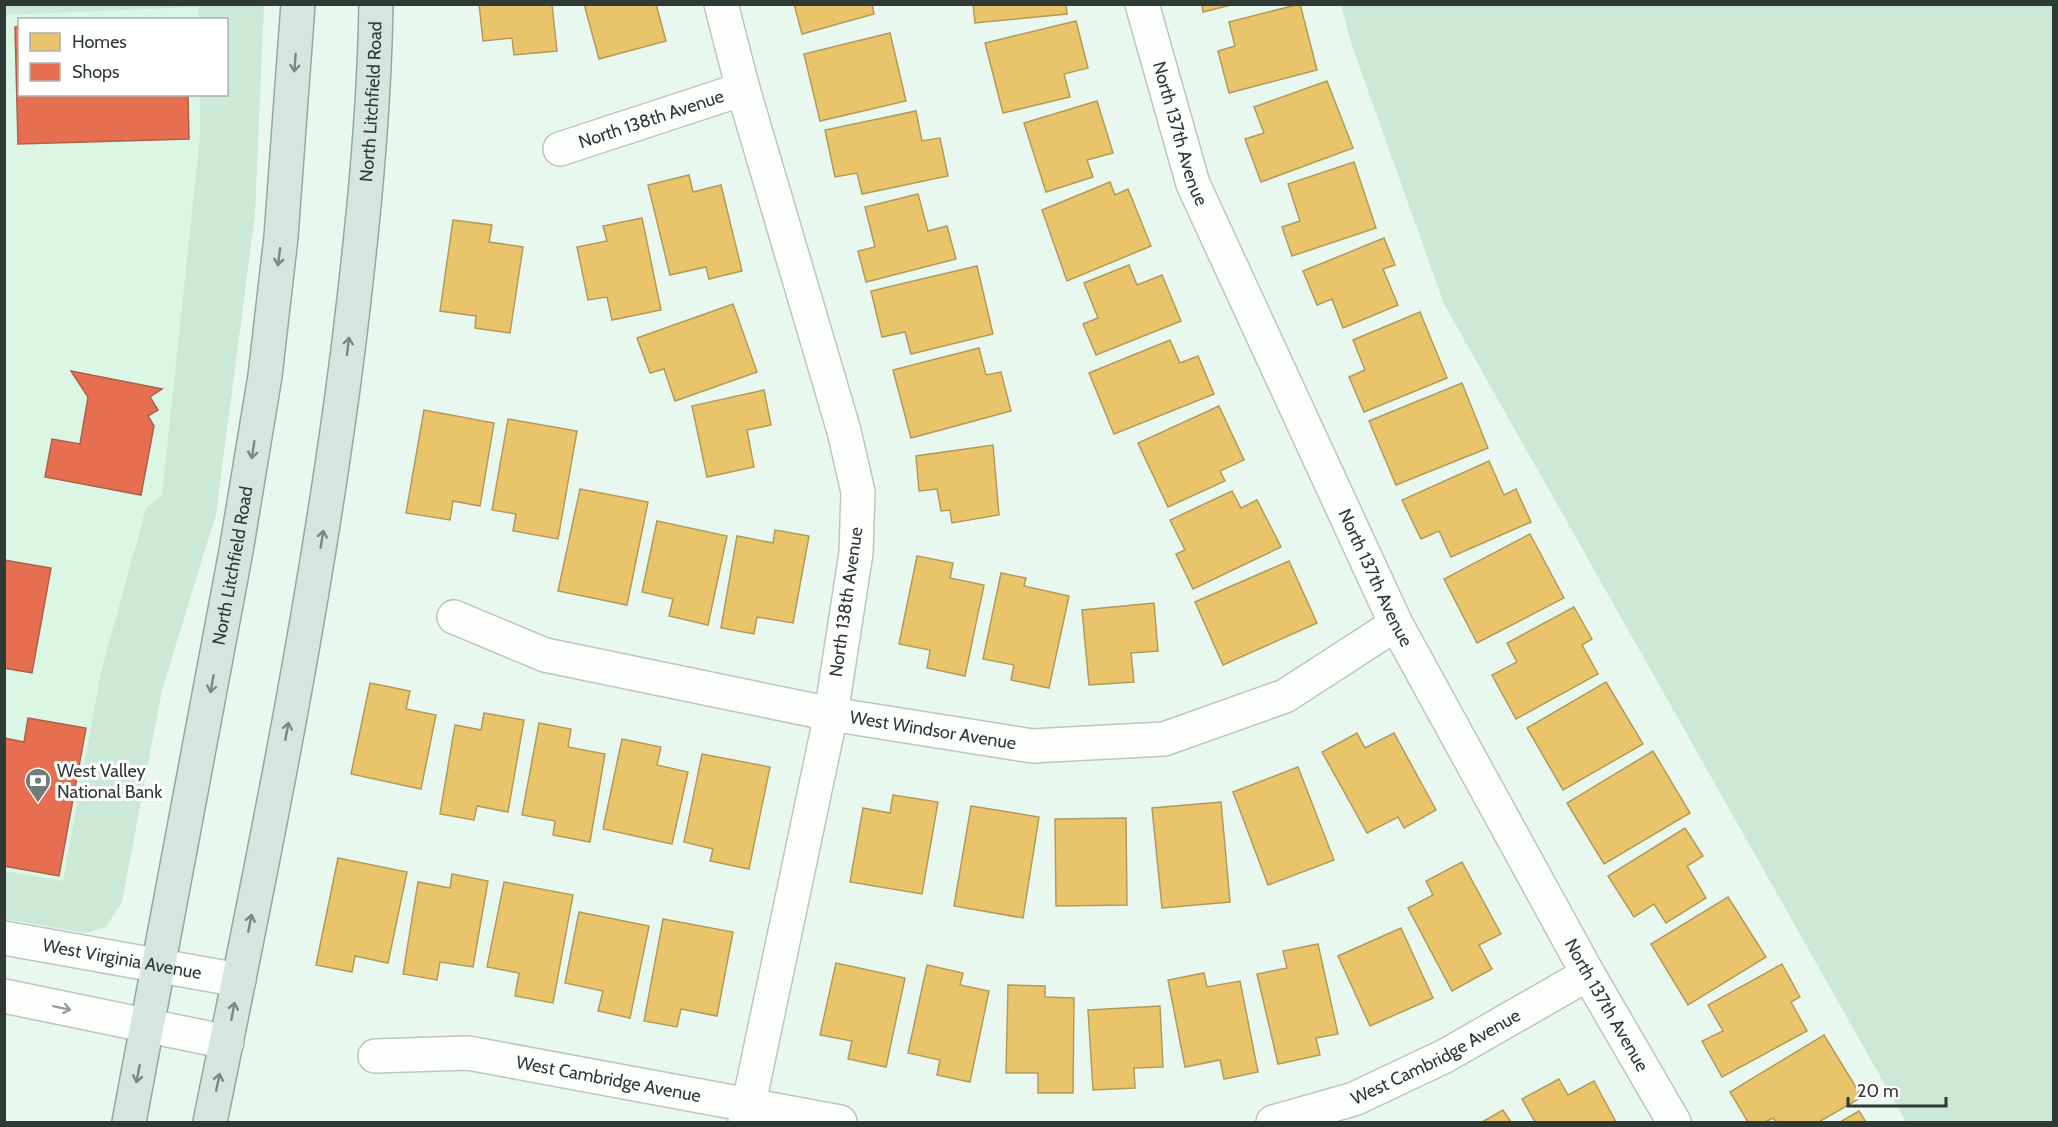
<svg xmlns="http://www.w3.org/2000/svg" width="2058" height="1127" font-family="Cabin,sans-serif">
<rect width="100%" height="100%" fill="#e9f8ee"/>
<polygon fill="#dcf6e6" points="198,7 199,19 20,20 20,94 200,95 200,136 162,495 146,508 101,672 63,882 5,871 4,15"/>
<g fill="#cce8d6">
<polygon points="5,4 264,5 255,215 216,514 162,690 122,902 106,927 86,933 5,919 5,871 63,881 101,672 146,508 162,495 200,136 200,95 226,94 226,20 199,19 198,7 5,15"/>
<polygon points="1341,5 2053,5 2053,1122 1906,1122 1444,304 1352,46"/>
</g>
<g fill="#e9c46a" stroke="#b29b5a" stroke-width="1.5">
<polygon points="479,4 552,4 557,51 514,55 512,38 483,41"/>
<polygon points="584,4 656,4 666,41 599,59"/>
<polygon points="794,4 872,4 874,14 802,34"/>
<polygon points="973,4 1066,4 1067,14 975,23"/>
<polygon points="1202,4 1235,4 1203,12"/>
<polygon points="1300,4 1317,70 1229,93 1218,51 1235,46 1229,22"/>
<polygon points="1076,21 1088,68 1064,74 1070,97 1003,113 985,43"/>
<polygon points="890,33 906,101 820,121 804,54"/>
<polygon points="1327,81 1353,148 1261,182 1245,139 1264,133 1254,107"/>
<polygon points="1097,101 1113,153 1087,160 1093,177 1046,192 1024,123"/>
<polygon points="916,111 922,141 940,138 948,176 862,194 857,173 835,177 825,130"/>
<polygon points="1354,162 1376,228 1292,256 1282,227 1300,221 1288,184"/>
<polygon points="689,175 693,192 721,185 742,271 709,279 706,267 670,275 648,185"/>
<polygon points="1110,182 1115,195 1128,189 1151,246 1067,281 1042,210"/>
<polygon points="918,194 928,231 947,226 956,259 866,282 858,251 875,247 865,207"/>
<polygon points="642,218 661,310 612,320 607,297 588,300 577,247 607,241 603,226"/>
<polygon points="453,220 492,225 489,242 523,247 510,333 475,328 476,316 440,311"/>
<polygon points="1384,238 1395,265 1383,269 1398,305 1343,328 1332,299 1317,305 1303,271"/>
<polygon points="1129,265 1137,285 1162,275 1181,321 1096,355 1083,324 1098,318 1084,283"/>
<polygon points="977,266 993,334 911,354 905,332 882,337 871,291"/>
<polygon points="733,304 757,372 675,401 664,369 650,373 637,338"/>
<polygon points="1420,312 1447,378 1364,412 1349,377 1365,370 1353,340"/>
<polygon points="1170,340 1180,363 1198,356 1214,394 1114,434 1089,373"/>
<polygon points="979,348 986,375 1001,372 1011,411 911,438 893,370"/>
<polygon points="1462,383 1488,448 1396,485 1369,421"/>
<polygon points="764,390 771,425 747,430 754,467 707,477 692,406"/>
<polygon points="1219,406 1244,460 1220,471 1225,481 1168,507 1138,443"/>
<polygon points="424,410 494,423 480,506 453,501 450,520 406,513"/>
<polygon points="508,419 577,431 558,539 513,531 516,514 492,510"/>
<polygon points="993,445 999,515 952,523 950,510 941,511 937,489 919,491 916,456"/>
<polygon points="1489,461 1504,495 1516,489 1531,522 1451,557 1439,531 1421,539 1402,500"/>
<polygon points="580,489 648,502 627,605 558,591"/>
<polygon points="1232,491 1241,508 1257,500 1281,547 1193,589 1176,554 1185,550 1170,520"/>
<polygon points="657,521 727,536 708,625 669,616 673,599 642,592"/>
<polygon points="775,530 809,536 793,623 757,617 754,634 721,628 737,536 773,543"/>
<polygon points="1530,534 1564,598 1477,643 1444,579"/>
<polygon points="917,556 953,563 950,578 984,585 965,676 927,668 930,650 899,644"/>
<polygon points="1289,561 1317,623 1223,665 1195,602"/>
<polygon points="1001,573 1026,578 1024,586 1069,596 1049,688 1011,680 1014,665 983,659"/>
<polygon points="1154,603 1158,651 1131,653 1134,682 1089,685 1082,610"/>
<polygon points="1574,607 1592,639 1582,645 1598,674 1516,719 1492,675 1517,662 1507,643"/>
<polygon points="1606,682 1643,744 1563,790 1527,728"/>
<polygon points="370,683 410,691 406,709 436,715 421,789 351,774"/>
<polygon points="484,713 524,720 508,812 477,806 474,820 440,814 455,725 481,730"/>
<polygon points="539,723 571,729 568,747 605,754 590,842 553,835 555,821 522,815"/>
<polygon points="1357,733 1365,748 1394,733 1436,810 1404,828 1398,817 1367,833 1322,752"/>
<polygon points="622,739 661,747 657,765 688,772 672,844 603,829"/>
<polygon points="1653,751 1690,813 1604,864 1567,803"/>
<polygon points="702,754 770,767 749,869 710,861 713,849 684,842"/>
<polygon points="1298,767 1334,860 1268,885 1233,792"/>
<polygon points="893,795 938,802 922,894 850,882 863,808 890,813"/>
<polygon points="1221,802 1230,902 1162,908 1152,808"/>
<polygon points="971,806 1039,817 1023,918 954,906"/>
<polygon points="1126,818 1127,905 1056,906 1055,819"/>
<polygon points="1685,828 1703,856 1687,866 1706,898 1666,923 1654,904 1634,917 1608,876"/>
<polygon points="338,858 407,872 388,963 355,956 352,972 316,965"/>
<polygon points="1462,862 1501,934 1479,945 1492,969 1452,991 1408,908 1433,895 1426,881"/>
<polygon points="452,874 488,881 473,967 440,962 437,980 403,974 418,882 450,888"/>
<polygon points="504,882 573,895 553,1003 515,996 519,973 487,967"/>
<polygon points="1728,897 1766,957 1688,1005 1651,944"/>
<polygon points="579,912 649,926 630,1018 598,1011 603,991 565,983"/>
<polygon points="663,919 733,932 717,1016 681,1009 677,1027 644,1021"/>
<polygon points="1401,928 1433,998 1370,1026 1338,956"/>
<polygon points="1318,944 1338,1034 1316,1038 1320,1055 1278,1064 1257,974 1287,968 1283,951"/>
<polygon points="836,963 905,978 886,1067 848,1059 852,1041 820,1035"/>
<polygon points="1782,964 1800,997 1791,1002 1807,1031 1722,1077 1702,1041 1723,1031 1708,1005"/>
<polygon points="927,965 963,973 960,985 989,991 970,1082 937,1075 940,1060 908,1053"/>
<polygon points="1204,973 1207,987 1240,981 1258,1072 1224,1079 1220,1060 1185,1067 1168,980"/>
<polygon points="1008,985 1045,986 1045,997 1074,998 1073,1093 1038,1093 1038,1073 1006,1073"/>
<polygon points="1160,1006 1163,1067 1134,1068 1135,1088 1093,1090 1088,1010"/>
<polygon points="1824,1035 1862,1097 1819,1122 1776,1122 1773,1118 1765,1122 1748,1122 1730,1092"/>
<polygon points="1559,1079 1568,1095 1594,1081 1616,1122 1535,1122 1522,1099"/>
<polygon points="1503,1110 1511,1122 1482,1122"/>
<polygon points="1859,1111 1866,1122 1840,1122"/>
</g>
<g fill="#e76f51" stroke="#b05f48" stroke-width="1.5">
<polygon points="20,26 20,94 188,94 189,139 18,144 15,27"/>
<polygon points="71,371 162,389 150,397 158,410 148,416 154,426 141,495 45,477 52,439 80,444 88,397"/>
<polygon points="4,560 51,568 32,673 4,668"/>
<polygon points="28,718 86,728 59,876 4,866 4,738 24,742"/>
</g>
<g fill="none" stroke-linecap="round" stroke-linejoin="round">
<defs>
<g id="minor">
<polyline points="721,4 743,89 844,431 858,492 856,553 831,714 745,1122"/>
<path id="s1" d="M1142,4l51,180 203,440 192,350 86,148"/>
<path id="s2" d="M560,149l183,-60"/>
<path id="s3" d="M454,617l91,38 286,59 201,32 132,-7 121,-43 111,-72"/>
<path id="s4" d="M4,938l235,42"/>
<polyline points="4,996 227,1042"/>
<path id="s5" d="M375,1056l93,-3 372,69"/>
<path id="s6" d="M1273,1122l81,-23 91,-43 143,-82"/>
</g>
<g id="major">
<path id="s7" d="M129,1122l107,-571 29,-175 16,-139 17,-233"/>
<path id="s8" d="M210,1122c52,-256 105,-512 138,-772 14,-115 26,-230 28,-346"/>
</g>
</defs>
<use href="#minor" stroke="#bbc6bf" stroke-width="36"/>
<use href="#major" stroke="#8cac9d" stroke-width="36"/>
<use href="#minor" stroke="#fcfefc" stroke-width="33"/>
<use href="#major" stroke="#d6e5df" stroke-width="33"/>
</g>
<defs><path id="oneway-shaft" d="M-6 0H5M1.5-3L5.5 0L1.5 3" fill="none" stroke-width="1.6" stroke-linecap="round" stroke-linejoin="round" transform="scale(1.5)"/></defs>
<g stroke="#7b8781">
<use href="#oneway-shaft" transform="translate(295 63) rotate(94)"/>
<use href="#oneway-shaft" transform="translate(279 257) rotate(97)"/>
<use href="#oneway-shaft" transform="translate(348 346) rotate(-83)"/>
<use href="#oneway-shaft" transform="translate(253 450) rotate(99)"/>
<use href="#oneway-shaft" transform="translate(322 539) rotate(-81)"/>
<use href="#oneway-shaft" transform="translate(212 684) rotate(100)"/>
<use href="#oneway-shaft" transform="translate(287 731) rotate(-79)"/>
<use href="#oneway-shaft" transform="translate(250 923) rotate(-79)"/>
<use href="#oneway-shaft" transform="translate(233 1011) rotate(-79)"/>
<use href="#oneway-shaft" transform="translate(138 1074) rotate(101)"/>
<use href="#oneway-shaft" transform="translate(218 1082) rotate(-78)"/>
</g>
<use stroke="#969c98" href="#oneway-shaft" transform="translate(62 1008) rotate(12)"/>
<defs>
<symbol id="bank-pin" viewBox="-11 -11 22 30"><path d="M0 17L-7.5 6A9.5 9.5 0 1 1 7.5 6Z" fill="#717c75" stroke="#fff"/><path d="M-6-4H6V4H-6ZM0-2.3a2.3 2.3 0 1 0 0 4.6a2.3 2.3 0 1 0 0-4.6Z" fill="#fff"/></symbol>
</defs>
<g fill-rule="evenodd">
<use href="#bank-pin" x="23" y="766" width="30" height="40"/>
</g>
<g text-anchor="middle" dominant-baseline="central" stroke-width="6" stroke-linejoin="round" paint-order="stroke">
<g font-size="18" fill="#303a34" stroke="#fff">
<text stroke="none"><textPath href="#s8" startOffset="1034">North Litchfield Road</textPath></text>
<text stroke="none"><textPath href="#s2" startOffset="96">North 138th Avenue</textPath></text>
<text stroke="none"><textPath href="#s1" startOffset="135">North 137th Avenue</textPath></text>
<text stroke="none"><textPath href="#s7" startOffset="566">North Litchfield Road</textPath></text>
<text stroke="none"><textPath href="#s1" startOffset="621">North 137th Avenue</textPath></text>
<text transform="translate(846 602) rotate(-82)">North 138th Avenue</text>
<text stroke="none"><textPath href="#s3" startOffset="494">West Windsor Avenue</textPath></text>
<text stroke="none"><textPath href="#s4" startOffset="120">West Virginia Avenue</textPath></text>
<text stroke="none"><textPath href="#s1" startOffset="1107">North 137th Avenue</textPath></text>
<text stroke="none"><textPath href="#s6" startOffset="176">West Cambridge Avenue</textPath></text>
<text stroke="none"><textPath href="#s5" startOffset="236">West Cambridge Avenue</textPath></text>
</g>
<g font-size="18" fill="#303a34" stroke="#fff" text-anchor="start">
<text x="57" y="771">West Valley<tspan x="57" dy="21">National Bank</tspan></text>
</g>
</g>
<rect width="2058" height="1127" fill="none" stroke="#303a34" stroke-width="12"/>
<rect x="18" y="18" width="210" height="78" fill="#ffffff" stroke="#acb0ae" stroke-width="1.5"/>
<rect x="30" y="33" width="30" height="18" fill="#e9c46a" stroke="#acb0ae" stroke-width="1.5"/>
<text x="72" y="48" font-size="18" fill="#303a34">Homes</text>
<rect x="30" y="63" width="30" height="18" fill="#e76f51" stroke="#acb0ae" stroke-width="1.5"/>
<text x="72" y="78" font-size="18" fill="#303a34">Shops</text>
<path d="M1848 1097v9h98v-9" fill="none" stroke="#303a34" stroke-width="3"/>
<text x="1857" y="1097" font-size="18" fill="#303a34" stroke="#ffffff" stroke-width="4.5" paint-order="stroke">20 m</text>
</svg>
